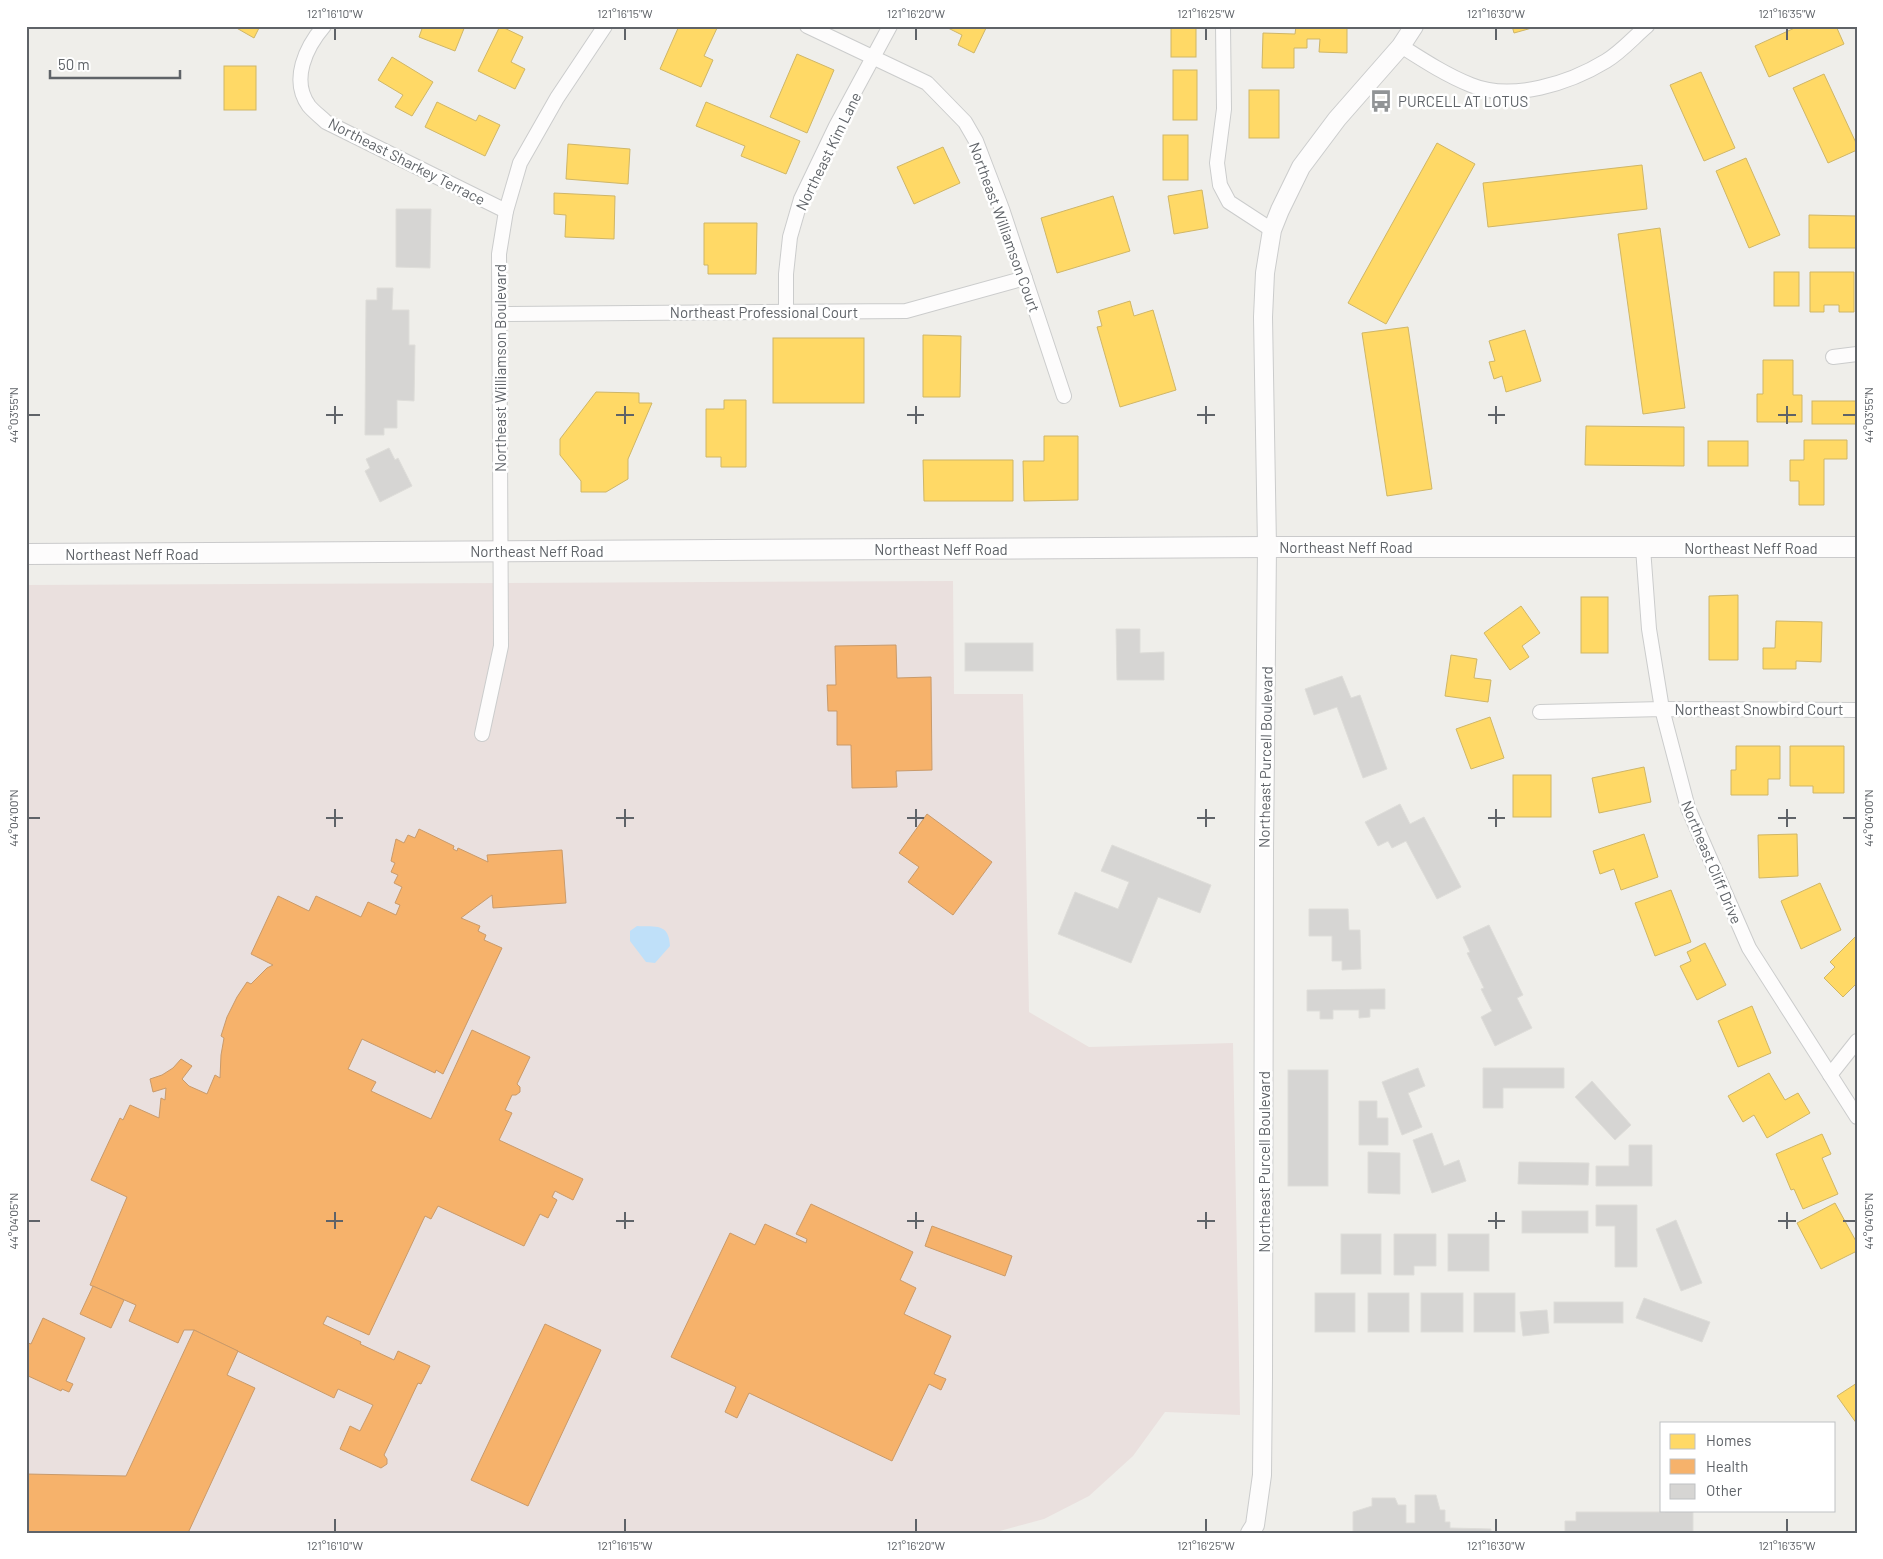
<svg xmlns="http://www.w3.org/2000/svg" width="1883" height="1559" font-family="Barlow,sans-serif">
<rect width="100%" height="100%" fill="#efeeea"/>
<polygon fill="#eae0de" points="953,581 954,694 1023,694 1029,1012 1089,1047 1233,1043 1240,1415 1165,1412 1133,1456 1089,1496 1044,1519 996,1532 26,1533 26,585"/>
<path fill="#bfe0f9" d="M637,926c19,1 32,-3 33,20l-15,17 -9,-1 -16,-21v-10z"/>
<g fill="#ffd966" stroke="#cfb667">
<polygon points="233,26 260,26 254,38"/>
<polygon points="423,26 465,26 455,51 419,37"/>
<polygon points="500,26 523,37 511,62 525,69 515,89 478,71"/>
<polygon points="679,26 718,26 704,56 713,60 701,87 660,69"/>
<polygon points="944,26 987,26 974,53 958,45 962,35"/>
<rect x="1171" y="26" width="25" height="31"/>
<polygon points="1296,26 1347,26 1347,53 1319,52 1320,39 1307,39 1307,48 1294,48 1294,68 1262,68 1263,33 1295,34"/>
<polygon points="1512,26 1539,26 1514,33"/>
<polygon points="1799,26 1836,26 1844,44 1769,77 1755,46"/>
<polygon points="797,54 834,70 807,133 770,117"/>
<polygon points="392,57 433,82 412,116 395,107 403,95 378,80"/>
<rect x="224" y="66" width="32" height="44"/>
<rect x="1173" y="70" width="24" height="50"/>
<polygon points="1701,72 1735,148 1704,161 1670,85"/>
<polygon points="1824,74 1857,145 1857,150 1828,163 1793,88"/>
<rect x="1249" y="90" width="30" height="48"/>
<polygon points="437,102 476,121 479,115 500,125 485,156 425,127"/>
<polygon points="706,102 800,141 786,174 741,156 745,146 696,126"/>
<rect x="1163" y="135" width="25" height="45"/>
<polygon points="1437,143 1475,164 1386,324 1348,303"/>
<polygon points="568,144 630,149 628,184 566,179"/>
<polygon points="943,147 960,183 914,204 897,167"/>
<polygon points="1746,158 1780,235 1749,248 1716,171"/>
<polygon points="1642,165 1647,209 1488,227 1483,183"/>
<polygon points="1202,190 1208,228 1174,234 1168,196"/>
<polygon points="554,193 615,196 614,239 565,237 566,215 554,214"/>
<polygon points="1113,196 1130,251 1057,273 1041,218"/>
<polygon points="1809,215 1857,216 1857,248 1809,248"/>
<polygon points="704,223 757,223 756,274 708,274 708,265 704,265"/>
<polygon points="1660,228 1685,408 1643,414 1618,234"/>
<rect x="1774" y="272" width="25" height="34"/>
<polygon points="1810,272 1854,272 1854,312 1839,312 1839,305 1824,305 1824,312 1810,312"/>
<polygon points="1130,301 1134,316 1153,310 1176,390 1120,407 1097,327 1102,326 1098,311"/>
<polygon points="1408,327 1432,489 1387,496 1362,333"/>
<polygon points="1525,330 1541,381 1506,392 1502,376 1494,379 1489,362 1495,361 1489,341"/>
<polygon points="923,335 961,336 960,397 923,397"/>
<rect x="773" y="338" width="91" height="65"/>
<polygon points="1763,360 1793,360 1793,395 1802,395 1802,422 1757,422 1757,394 1763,394"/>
<polygon points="596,392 639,393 639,403 652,403 628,459 628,479 606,492 581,492 581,481 560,455 560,439"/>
<polygon points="724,400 746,400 746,467 721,467 721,457 706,457 706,409 724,409"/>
<rect x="1812" y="401" width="45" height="23"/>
<polygon points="1586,426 1684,427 1684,466 1585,465"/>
<polygon points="1044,436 1078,436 1078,500 1024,501 1023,461 1044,461"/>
<polygon points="1804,440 1847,440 1847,459 1824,459 1824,505 1799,505 1799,481 1790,481 1790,460 1804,460"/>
<rect x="1708" y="441" width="40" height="25"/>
<polygon points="923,460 1013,460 1013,501 924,501"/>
<polygon points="1738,595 1738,660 1709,660 1709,596"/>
<rect x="1581" y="597" width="27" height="56"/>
<polygon points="1521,606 1540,633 1522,646 1529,657 1510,670 1484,633"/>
<polygon points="1776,621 1822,622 1821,662 1796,661 1796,669 1763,669 1763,648 1775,648"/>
<polygon points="1451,655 1477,659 1474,678 1491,680 1488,702 1445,696"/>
<polygon points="1490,717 1504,758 1471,769 1456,729"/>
<polygon points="1736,746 1780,746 1780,779 1768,779 1768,795 1731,795 1731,770 1736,770"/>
<polygon points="1790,746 1844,746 1844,793 1813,793 1813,786 1790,786"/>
<polygon points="1644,767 1651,802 1599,813 1592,778"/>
<rect x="1513" y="775" width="38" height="42"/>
<polygon points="1644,834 1658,877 1621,890 1614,869 1600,874 1593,851"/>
<polygon points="1797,834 1798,876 1759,878 1758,835"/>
<polygon points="1820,883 1841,930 1801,949 1781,901"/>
<polygon points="1671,890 1691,942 1655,956 1635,903"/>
<polygon points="1857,935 1857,983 1843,997 1824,978 1835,967 1830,962"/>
<polygon points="1705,943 1726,985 1697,1000 1680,966 1691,961 1687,952"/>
<polygon points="1752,1006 1771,1053 1738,1067 1718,1021"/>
<polygon points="1769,1073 1785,1100 1798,1093 1810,1113 1767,1138 1754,1115 1743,1122 1728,1096"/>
<polygon points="1822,1134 1831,1154 1822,1158 1838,1194 1803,1209 1794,1189 1791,1190 1776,1154"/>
<polygon points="1835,1203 1857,1243 1857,1251 1821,1269 1797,1223"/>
<polygon points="1857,1383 1857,1424 1837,1396"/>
</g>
<g fill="#f6b26b" stroke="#c99a6a">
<polygon points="896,645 897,678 931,677 932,770 896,771 897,787 852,788 851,745 837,745 837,711 828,711 827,685 836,685 835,646"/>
<polygon points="927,814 992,862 953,915 908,882 919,867 899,853"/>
<polygon points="419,829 454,846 453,849 457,851 458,848 488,862 487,855 562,850 566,903 493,908 492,895 461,918 480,926 478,931 486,935 484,940 502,948 443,1074 436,1070 435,1073 362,1039 348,1069 376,1082 371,1091 431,1119 472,1030 530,1057 517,1084 520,1087 520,1092 516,1095 512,1095 505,1110 512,1113 499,1140 583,1179 573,1200 555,1191 552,1197 557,1200 548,1218 540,1214 524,1246 438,1206 431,1219 425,1216 369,1335 327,1316 323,1324 361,1342 360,1344 394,1360 398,1351 430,1366 421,1384 418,1383 384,1455 387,1459 387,1464 381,1468 340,1449 350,1426 360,1431 373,1405 338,1389 334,1398 194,1330 184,1330 178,1343 129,1321 136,1305 90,1285 127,1197 91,1180 120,1118 123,1120 130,1105 159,1118 161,1098 165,1100 166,1088 153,1092 150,1079 162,1075 173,1068 181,1059 192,1066 182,1079 189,1086 207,1094 215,1075 220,1078 221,1055 224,1038 221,1036 227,1017 237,997 247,982 251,984 267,968 273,965 251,954 278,896 309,911 316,896 361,917 368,902 396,915 400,905 395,903 402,887 394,883 398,875 391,872 395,863 391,861 396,839 404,843 408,835 415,838"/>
<polygon points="811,1204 913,1252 900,1280 916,1288 904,1314 951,1336 934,1374 946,1379 941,1390 929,1384 892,1461 749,1393 737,1418 725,1412 736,1387 671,1357 730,1233 755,1245 765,1224 806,1243 807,1239 796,1234"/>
<polygon points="932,1226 1012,1256 1005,1276 925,1246"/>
<polygon points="93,1286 124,1300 111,1328 80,1314"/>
<polygon points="43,1318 85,1338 66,1381 73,1384 69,1392 62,1389 61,1391 26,1375 26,1348 28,1343 31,1344"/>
<polygon points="545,1324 601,1350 528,1506 471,1480"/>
<polygon points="194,1330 238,1351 227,1375 255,1388 188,1533 26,1533 26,1474 126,1476"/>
</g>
<g fill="#d6d5d3" stroke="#deddd9">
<polygon points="396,209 431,209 430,268 396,267"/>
<polygon points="377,288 393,288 392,310 409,310 409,345 415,345 414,401 397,400 397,428 384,428 384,435 365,435 366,300 377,300"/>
<polygon points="389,448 395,460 398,458 412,486 380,502 365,471 370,468 366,459"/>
<polygon points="1116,629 1140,629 1140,653 1164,652 1164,680 1117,680"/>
<rect x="965" y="643" width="68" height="28"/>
<polygon points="1342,676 1351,698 1360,695 1387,769 1363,778 1337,707 1314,715 1305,689"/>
<polygon points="1400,804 1410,824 1424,817 1461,887 1437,899 1406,841 1392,848 1388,841 1378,846 1365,822"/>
<polygon points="1112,845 1211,885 1200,913 1158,897 1131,963 1058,934 1075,892 1118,909 1129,882 1101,871"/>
<polygon points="1309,909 1348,909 1349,930 1360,930 1361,969 1342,970 1342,961 1332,961 1332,936 1309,936"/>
<polygon points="1489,925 1523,995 1517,998 1532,1028 1495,1046 1481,1017 1492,1011 1481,989 1484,988 1467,953 1470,952 1463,937"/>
<polygon points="1385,989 1385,1009 1370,1009 1370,1017 1359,1018 1359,1010 1333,1010 1333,1019 1320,1019 1320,1011 1307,1011 1307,990"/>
<polygon points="1418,1068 1425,1086 1408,1093 1422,1127 1402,1135 1382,1082"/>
<polygon points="1483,1068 1564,1068 1564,1088 1503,1088 1503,1108 1483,1108"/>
<rect x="1288" y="1070" width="40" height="116"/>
<polygon points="1592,1081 1631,1125 1615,1140 1575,1097"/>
<polygon points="1359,1101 1377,1101 1377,1118 1388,1118 1388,1145 1359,1145"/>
<polygon points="1432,1133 1444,1166 1459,1160 1466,1181 1432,1193 1413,1140"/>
<polygon points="1629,1145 1652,1145 1652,1186 1596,1186 1596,1166 1629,1166"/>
<polygon points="1368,1152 1400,1153 1400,1194 1368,1193"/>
<polygon points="1519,1162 1589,1163 1588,1185 1518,1184"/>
<polygon points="1596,1205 1637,1205 1637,1267 1615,1267 1615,1226 1596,1226"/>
<rect x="1522" y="1211" width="66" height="22"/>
<polygon points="1676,1220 1702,1283 1681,1291 1656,1229"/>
<rect x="1341" y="1234" width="40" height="40"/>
<polygon points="1394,1234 1436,1234 1436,1266 1414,1266 1414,1275 1394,1275"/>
<rect x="1448" y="1234" width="41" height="37"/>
<rect x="1315" y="1293" width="40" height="39"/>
<rect x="1368" y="1293" width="41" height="39"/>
<rect x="1421" y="1293" width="42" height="39"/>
<rect x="1474" y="1293" width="41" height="39"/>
<polygon points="1644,1298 1710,1322 1702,1342 1636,1318"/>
<rect x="1554" y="1302" width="69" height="21"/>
<polygon points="1547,1310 1549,1333 1523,1336 1520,1312"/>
<polygon points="1415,1495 1436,1495 1440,1510 1445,1510 1445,1522 1450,1522 1450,1528 1491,1529 1491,1533 1360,1533 1353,1531 1353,1512 1372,1506 1372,1498 1395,1498 1398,1505 1406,1505 1406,1523 1415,1523"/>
<polygon points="1665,1510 1693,1510 1693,1533 1565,1533 1565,1521 1576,1521 1576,1512 1665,1512"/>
</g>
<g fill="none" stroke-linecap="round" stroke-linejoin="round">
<defs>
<g id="minor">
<path d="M324,26c-18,21 -34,54 -15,80 5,6 12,11 17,16l180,89"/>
<polyline points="807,26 927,83 965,122 976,141 1002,209 1064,396"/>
<polyline points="1223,26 1224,109 1217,163 1220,185 1229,202 1272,230"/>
<path d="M1401,46c22,14 45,29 70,39 41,17 99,-2 135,-24 15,-9 28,-24 41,-35"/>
<polyline points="786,312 786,274 790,237 801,199 836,126 890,26"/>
<polyline points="499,314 906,311 1025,278"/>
<polyline points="1833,357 1857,354"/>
<polyline points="1643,548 1649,629 1662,709 1688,808 1749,948 1857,1117"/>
<polyline points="1540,712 1662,709 1857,710"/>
<polyline points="482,734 501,646 499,254 506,211 520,163 557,98 605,26"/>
<polyline points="1830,1075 1857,1041"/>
</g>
<polyline id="tertiary" points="1250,1533 1255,1525 1262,1475 1263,1377 1264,849 1267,547 1263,317 1265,273 1272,230 1280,210 1301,167 1337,119 1401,46 1414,26"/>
<polyline id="secondary" points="26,554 1267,547 1857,547"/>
</defs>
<use href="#minor" stroke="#cbcccc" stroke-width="16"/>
<use href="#tertiary" stroke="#cbcccc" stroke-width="20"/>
<use href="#secondary" stroke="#cacacb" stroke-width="22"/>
<use href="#minor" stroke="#fdfcfc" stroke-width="14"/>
<use href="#tertiary" stroke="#fdfcfc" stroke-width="18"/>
<use href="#secondary" stroke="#fdfcfc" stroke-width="20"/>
</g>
<path fill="none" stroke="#5f6368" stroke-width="2" d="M335,28v12M625,28v12M916,28v12M1206,28v12M1496,28v12M1787,28v12M335,406v18M625,406v18M916,406v18M1206,406v18M1496,406v18M1787,406v18M28,415h12M326,415h17M616,415h18M907,415h17M1197,415h18M1488,415h17M1778,415h18M1843,415h13M335,809v18M625,809v18M916,809v18M1206,809v18M1496,809v18M1787,809v18M28,818h12M326,818h17M616,818h18M907,818h17M1197,818h18M1488,818h17M1778,818h18M1843,818h13M335,1212v17M625,1212v17M916,1212v17M1206,1212v17M1496,1212v17M1787,1212v17M28,1221h12M326,1221h17M616,1221h18M907,1221h17M1197,1221h18M1488,1221h17M1778,1221h18M1843,1221h13M335,1519v13M625,1519v13M916,1519v13M1206,1519v13M1496,1519v13M1787,1519v13"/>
<defs>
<symbol id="bus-bare" viewBox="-9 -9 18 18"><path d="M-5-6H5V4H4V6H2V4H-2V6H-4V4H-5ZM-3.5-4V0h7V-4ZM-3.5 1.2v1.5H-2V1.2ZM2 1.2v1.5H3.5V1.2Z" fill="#919496" stroke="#fff" stroke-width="2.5" paint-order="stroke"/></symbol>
</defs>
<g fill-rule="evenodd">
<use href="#bus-bare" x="1365" y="85" width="32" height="32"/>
</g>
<g text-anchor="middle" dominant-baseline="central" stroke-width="5" stroke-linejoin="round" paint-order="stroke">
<g font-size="15" fill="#5f6368" stroke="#fff" text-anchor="start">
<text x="1398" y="101">PURCELL AT LOTUS</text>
</g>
<g font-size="15" fill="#5f6368" stroke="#fff">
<text transform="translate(828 151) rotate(-64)">Northeast Kim Lane</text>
<text transform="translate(407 161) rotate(27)">Northeast Sharkey Terrace</text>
<text transform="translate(1005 227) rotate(70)">Northeast Williamson Court</text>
<text x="764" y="312">Northeast Professional Court</text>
<text transform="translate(500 368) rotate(-90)">Northeast Williamson Boulevard</text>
<text x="1346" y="547">Northeast Neff Road</text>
<text x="1751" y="548">Northeast Neff Road</text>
<text x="941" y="549">Northeast Neff Road</text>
<text x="537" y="551">Northeast Neff Road</text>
<text x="132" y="554">Northeast Neff Road</text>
<text x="1759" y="709">Northeast Snowbird Court</text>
<text transform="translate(1265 757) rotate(-89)">Northeast Purcell Boulevard</text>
<text transform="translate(1712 862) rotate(67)">Northeast Cliff Drive</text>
<text transform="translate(1264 1162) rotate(-90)">Northeast Purcell Boulevard</text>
</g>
</g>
<rect width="1883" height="1559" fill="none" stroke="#ffffff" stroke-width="55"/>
<rect x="1660" y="1422" width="175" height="90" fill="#ffffff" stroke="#bfc1c3"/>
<rect x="1670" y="1434" width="25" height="15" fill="#ffd966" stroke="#bfc1c3"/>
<text x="1706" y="1446" font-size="15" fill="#5f6368">Homes</text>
<rect x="1670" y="1459" width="25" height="15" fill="#f6b26b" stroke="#bfc1c3"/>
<text x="1706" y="1472" font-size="15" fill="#5f6368">Health</text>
<rect x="1670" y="1484" width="25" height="15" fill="#d6d5d3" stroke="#bfc1c3"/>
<text x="1706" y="1496" font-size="15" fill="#5f6368">Other</text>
<path d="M50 70v8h130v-8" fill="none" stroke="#5f6368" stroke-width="2.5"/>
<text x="58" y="70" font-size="15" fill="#5f6368" stroke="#ffffff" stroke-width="4" paint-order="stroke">50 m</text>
<rect x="28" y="28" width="1828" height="1504" fill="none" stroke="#5f6368" stroke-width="2"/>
<g font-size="12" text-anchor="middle" fill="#5f6368">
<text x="335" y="18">121°16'10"W</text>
<text x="625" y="18">121°16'15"W</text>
<text x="916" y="18">121°16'20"W</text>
<text x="1206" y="18">121°16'25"W</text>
<text x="1496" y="18">121°16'30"W</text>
<text x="1787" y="18">121°16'35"W</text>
<text transform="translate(1869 415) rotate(-90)" y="4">44°03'55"N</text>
<text transform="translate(14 415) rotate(-90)" y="4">44°03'55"N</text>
<text transform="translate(1869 818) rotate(-90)" y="4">44°04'00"N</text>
<text transform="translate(14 818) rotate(-90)" y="4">44°04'00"N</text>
<text transform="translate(1869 1221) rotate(-90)" y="4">44°04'05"N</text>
<text transform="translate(14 1221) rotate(-90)" y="4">44°04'05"N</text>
<text x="335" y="1550">121°16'10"W</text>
<text x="625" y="1550">121°16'15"W</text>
<text x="916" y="1550">121°16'20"W</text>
<text x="1206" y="1550">121°16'25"W</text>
<text x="1496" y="1550">121°16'30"W</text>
<text x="1787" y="1550">121°16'35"W</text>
</g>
</svg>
